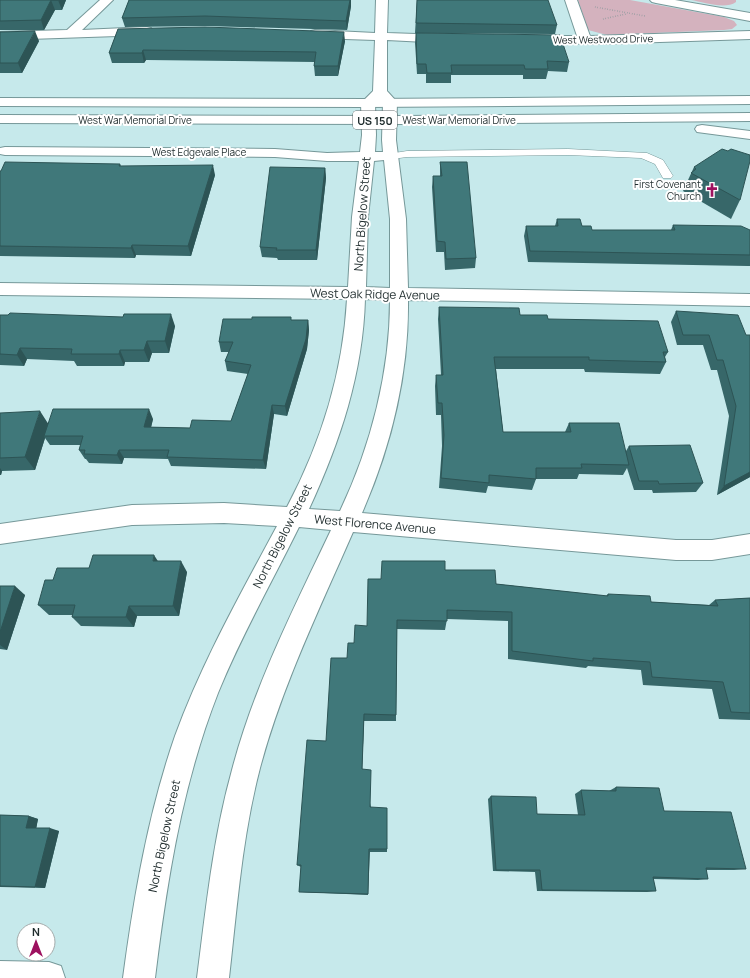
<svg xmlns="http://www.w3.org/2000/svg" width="750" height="978" font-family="Manrope,sans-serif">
<rect width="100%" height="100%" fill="#c6e9eb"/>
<g fill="#d4b2be">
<polygon points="578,0 630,0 724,17 734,21 737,25 732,29 724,30 607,35 588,30"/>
<path d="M691,0h45v2c-11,8 -33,0 -45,-2z"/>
</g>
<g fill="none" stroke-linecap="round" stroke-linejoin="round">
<defs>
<polygon id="service" points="568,149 647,153 663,160 673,176 671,178 663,178 655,164 641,158 568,155 407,157 392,159 388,158 386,156 388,154 407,151"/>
<g id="minor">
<polygon points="100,0 113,0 82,30 147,27 151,28 153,31 151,34 147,35 0,40 0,32 67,30"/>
<path d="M376,0h12l-1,33 58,2 4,1 2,3 -2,3 -4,1 -58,-3v51l10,11 -1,38 10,79 2,69 342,6v12l-342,-6c1,73 -17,147 -46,213l314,27h36l38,-6v20l-38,6h-36l-323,-28c-34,78 -71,154 -93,236 -18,69 -23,140 -31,210h-32c9,-70 16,-140 35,-208 22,-84 62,-162 99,-240l-32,-3c-27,55 -58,109 -81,166 -36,92 -51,187 -63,285h-32c11,-82 25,-164 52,-242 27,-74 65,-141 102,-210l-53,-3 -92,2 -132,19v-20l132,-19 92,-2 63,4c34,-64 56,-135 60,-208l-347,-4v-12l348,4 4,-70 7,-56h-32l-52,-4 -270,-2 -5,-1v-6l5,-1 270,2 52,4 33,-1 2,-17 -1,-32 12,-12 2,-51 -60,-2 -4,-1 -2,-3 2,-3 4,-1 60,3zM380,99l3,4 -1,37 1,12h-8l1,-17 -1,-31zM384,160l6,59v69l-24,-1 2,-70 6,-56zM365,299l25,1c0,72 -19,146 -50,211l-31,-2c31,-67 54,-136 56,-210z"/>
<polygon points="565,0 577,0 590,36 750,31 750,39 600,44 527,43 525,40 527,37 531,36 577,36"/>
<polygon points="650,0 675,0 750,13 750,21 656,3 652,2"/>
<polygon points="0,961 49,962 61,966 65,978 0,978"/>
</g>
<g id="trunk">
<polygon points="750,96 750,104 368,107 0,106 0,98 368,99"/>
<polygon points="750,113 750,121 406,124 0,123 0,115 406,116"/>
<polygon points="702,125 750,131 750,139 697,132 695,129 697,126"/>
</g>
</defs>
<use href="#service" stroke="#769899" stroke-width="1"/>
<use href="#minor" stroke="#769899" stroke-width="2"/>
<use href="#trunk" stroke="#769899" stroke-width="2"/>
<g stroke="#799293" stroke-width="1.5" stroke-dasharray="0.5 2" stroke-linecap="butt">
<polyline points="595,7 645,16"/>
<polyline points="603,19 626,14"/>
</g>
<use href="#service" fill="#fff" fill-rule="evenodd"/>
<use href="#minor" fill="#fff" fill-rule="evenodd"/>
<use href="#trunk" fill="#fff" fill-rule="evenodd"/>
</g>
<g fill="#376769">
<polygon points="0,0 66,0 62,10 55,10 44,30 0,30"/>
<polygon points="129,0 351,0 351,6 347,30 207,26 125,27 122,18"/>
<polygon points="417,0 557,25 555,34 415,33"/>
<polygon points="118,29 345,41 338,76 315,76 314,66 315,62 146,60 144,63 112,63 109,53"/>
<polygon points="0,32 39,41 22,73 0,73"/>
<polygon points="416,33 569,62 567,72 548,71 546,79 523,79 523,75 451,75 451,83 426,83 426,74 417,74 415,43"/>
<polygon points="440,162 476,258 475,268 445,270 444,252 436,252 432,187 433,176 440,176"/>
<polygon points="120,164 121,166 215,175 191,256 136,255 135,258 0,256 0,171"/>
<polygon points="694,167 740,200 731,219 683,191"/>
<polygon points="325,168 326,178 317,260 278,260 277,258 262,257 260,247"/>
<polygon points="557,219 592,230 671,230 673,225 750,230 750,266 748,266 528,262 524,236 526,226 555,226"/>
<polygon points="439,307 520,315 548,319 668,352 665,357 666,362 660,374 585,372 584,369 496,369 503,432 565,432 569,423 626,451 629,446 703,483 696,492 653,493 652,490 634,490 627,468 623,475 579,474 577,479 536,479 532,490 488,486 486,493 439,488 442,446 441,415 436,415 435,386 436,375 441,375 438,319"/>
<polygon points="676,311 746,335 750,335 750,477 717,495 729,416 717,370 711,370 703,345 677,345 671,322"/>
<polygon points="0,315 175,326 169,353 152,353 149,362 125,362 124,366 77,366 74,361 27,359 24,366 0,365"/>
<polygon points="291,317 291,320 308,320 309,330 307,349 287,416 274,414 266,469 171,466 168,459 124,458 122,464 89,463 86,459 85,459 79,450 81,445 50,445 45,438 35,470 2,471 1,475 0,475 0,413 48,423 153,419 151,427 190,428 231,421 248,374 227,371 225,361 229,352 221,352 219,342 252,319"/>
<polygon points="158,561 187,572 179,616 137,616 134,627 81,626 72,617 72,615 49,615 38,605 53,580 89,568"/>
<polygon points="445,570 496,584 606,596 608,594 651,602 709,605 715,600 750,598 750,720 719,719 712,689 643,685 641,670 588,666 586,668 508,659 508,621 447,619 445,630 397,629 396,715 396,721 364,721 362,769 371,807 387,849 387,852 370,852 368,895 302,892 299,892 301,867 297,865 326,741 347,658 354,643 367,626 381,579"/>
<polygon points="0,586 25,595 7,650 0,649"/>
<polygon points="616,787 664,811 746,869 734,870 706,870 708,879 698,880 653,879 656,891 647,892 537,891 535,872 493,871 488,799 491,796 537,814 578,815 575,794 581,790 609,791"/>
<polygon points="0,815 29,816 38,819 36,828 59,831 45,888 0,887"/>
</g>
<g fill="#2d5455">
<polygon points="51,0 55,10 44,30 41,20"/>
<polygon points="58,0 66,0 62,10"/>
<polygon points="350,0 351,0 351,6 347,30 346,21"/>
<polygon points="35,31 39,41 22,73 18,63"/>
<polygon points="344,32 345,41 338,76 338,66"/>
<polygon points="143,50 146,60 144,63 142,53"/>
<polygon points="213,165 215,175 191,256 188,246"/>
<polygon points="325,168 326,178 317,260 316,250"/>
<polygon points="132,245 136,255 135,258 131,248"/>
<polygon points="171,314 175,326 169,353 165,341"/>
<polygon points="308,320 309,330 307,349 287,416 285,406"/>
<polygon points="147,341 152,353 149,362 144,350"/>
<polygon points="20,348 27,359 24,366 17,355"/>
<polygon points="120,350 125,362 124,366 119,354"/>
<polygon points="272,405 274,414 266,469 263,460"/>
<polygon points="149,409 153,419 149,436 144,427"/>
<polygon points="40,411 49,425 44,436 45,438 35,470 25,457"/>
<polygon points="119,450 124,458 122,464 117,455"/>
<polygon points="0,468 2,471 1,475 0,474"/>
<polygon points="750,472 750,477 717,495 724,486"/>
<polygon points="154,555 161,566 153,561"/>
<polygon points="181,561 187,572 179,616 173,606"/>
<polygon points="15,586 25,595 7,650 0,645 0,632"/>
<polygon points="129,606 137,616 134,627 126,617"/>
<polygon points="364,714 364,721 362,774 362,769"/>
<polygon points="29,816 38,819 36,830 26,828"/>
<polygon points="50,828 59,831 45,888 35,887"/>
</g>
<g fill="#40787a" stroke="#2d5455">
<polygon points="0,0 58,0 51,0 41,20 0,21"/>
<polygon points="129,0 350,0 346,21 205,16 122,18"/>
<polygon points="417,0 548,0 557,25 416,23"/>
<polygon points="205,27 344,32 338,66 314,66 316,52 143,50 142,53 109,53 118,29"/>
<polygon points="35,31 18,63 0,63 0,32"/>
<polygon points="416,33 560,35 569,62 547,61 548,69 525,69 524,65 451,65 452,73 427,73 426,64 417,64"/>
<polygon points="722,149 728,151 731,149 750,155 750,161 740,200 691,173 696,169 694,167"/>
<polygon points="5,162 120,164 119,166 213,165 188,246 132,245 131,248 0,246 0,171 1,171"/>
<polygon points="440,162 467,162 476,258 446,259 445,242 437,241 433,176 442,176"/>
<polygon points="270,167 325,168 316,250 276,250 277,248 260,247"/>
<polygon points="557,219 580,219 582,226 591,226 592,230 675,230 673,225 741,226 750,230 750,255 530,251 526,226 558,226"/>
<polygon points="439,307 519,308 520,315 547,315 548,319 658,321 668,352 663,352 666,362 589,360 589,357 494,357 503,432 571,432 569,423 619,423 629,465 581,464 582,468 536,468 536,479 489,475 489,483 441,478 444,435 442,403 438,403 436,375 443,375"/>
<polygon points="676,311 738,315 746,335 750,335 750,472 724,486 736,406 723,360 717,360 709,335 683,335"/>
<polygon points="10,313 123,317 124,314 171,314 165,341 147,341 144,350 120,350 119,354 71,354 72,349 20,348 17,355 0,354 0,315 8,315"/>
<polygon points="252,317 291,317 291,320 308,320 306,339 285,406 272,405 263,460 167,457 169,450 119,450 117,455 84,454 85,450 79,450 83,436 44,436 53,409 149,409 144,427 190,428 192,420 231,421 251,365 225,361 233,342 219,342 223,319 252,319"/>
<polygon points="40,411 25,457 0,458 0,413"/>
<polygon points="690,445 703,483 659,484 658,481 639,481 629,446"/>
<polygon points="93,555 154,555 153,561 181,561 173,606 129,606 126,617 72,617 75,605 38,605 45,580 53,580 57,568 89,568"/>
<polygon points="382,561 445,561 445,570 495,570 496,584 608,596 608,594 650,596 651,602 718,606 715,600 750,598 750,713 731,712 723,682 652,677 650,662 593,658 593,661 512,651 512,612 447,610 447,621 397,620 396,715 364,714 362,769 371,770 370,807 387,808 387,849 369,849 368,894 299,892 301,865 297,865 307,740 326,741 331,658 347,658 348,643 354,643 355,625 367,626 368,579 381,579"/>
<polygon points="0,586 15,586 0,632"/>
<polygon points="616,787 659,788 664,811 731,812 746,869 706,868 708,879 653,877 656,891 542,890 540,870 496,870 491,796 536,797 537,814 585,815 581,790 616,791"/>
<polygon points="0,815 29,816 26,828 50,828 35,887 0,886"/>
</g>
<defs>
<symbol id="church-bare" viewBox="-9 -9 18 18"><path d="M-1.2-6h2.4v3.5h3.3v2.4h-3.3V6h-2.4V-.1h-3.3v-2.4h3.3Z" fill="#9d115f" stroke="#fff" stroke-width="2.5" paint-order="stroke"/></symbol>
</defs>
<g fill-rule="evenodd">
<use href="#church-bare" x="702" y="180" width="20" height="20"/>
</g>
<g text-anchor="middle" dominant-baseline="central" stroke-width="4" stroke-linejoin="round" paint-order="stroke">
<g font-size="10" fill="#1f2c2d" stroke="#fff">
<text transform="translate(603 39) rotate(-1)">West Westwood Drive</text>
<text x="135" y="120">West War Memorial Drive</text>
<text x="459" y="120">West War Memorial Drive</text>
<text x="199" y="152">West Edgevale Place</text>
</g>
<g font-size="10" fill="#1f2c2d" stroke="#fff" text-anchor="end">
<text x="701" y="184">First Covenant<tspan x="701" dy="12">Church</tspan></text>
</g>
<rect fill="#fff" stroke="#626b6c" stroke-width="1" x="353" y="111" width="44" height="18" rx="3"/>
<g font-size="11" font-weight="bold" fill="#1f2c2d">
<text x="375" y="120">US 150</text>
</g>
<g font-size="12" fill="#1f2c2d" stroke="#fff">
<text transform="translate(362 214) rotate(-86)">North Bigelow Street</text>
<text transform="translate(375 294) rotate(1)">West Oak Ridge Avenue</text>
<text transform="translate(375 524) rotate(5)">West Florence Avenue</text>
<text transform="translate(282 536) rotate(-63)">North Bigelow Street</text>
<text transform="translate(164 836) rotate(-78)">North Bigelow Street</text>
</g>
</g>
<g transform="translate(36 942)"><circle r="19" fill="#ffffff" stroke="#a5abab"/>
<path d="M0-3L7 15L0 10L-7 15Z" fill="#9d115f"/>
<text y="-6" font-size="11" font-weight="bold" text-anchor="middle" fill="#1f2c2d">N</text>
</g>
</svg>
